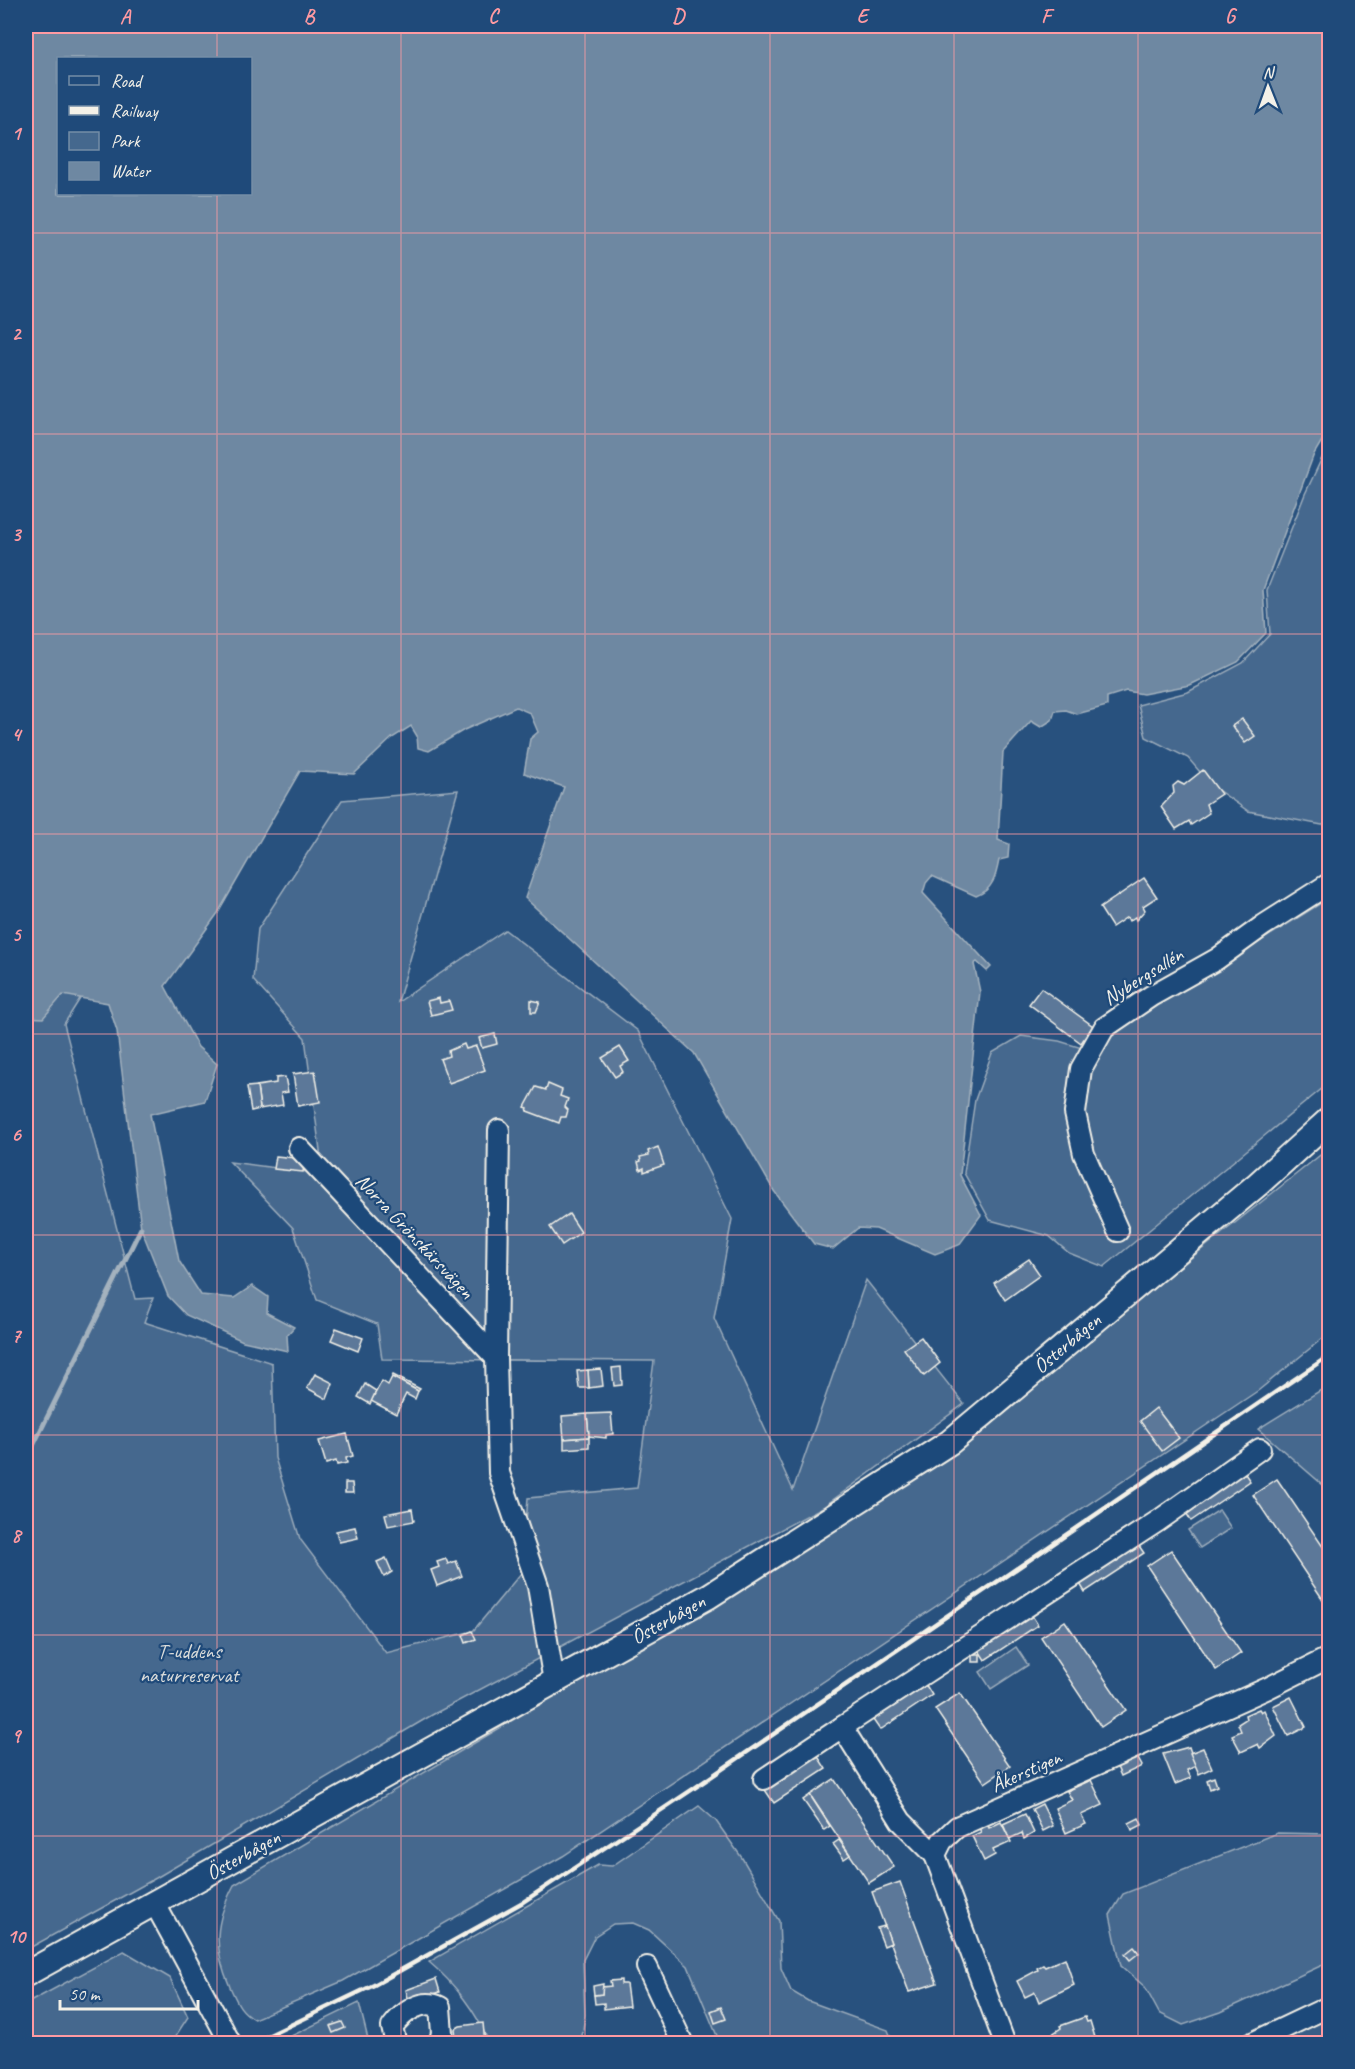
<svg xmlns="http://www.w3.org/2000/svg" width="1355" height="2069" font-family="Caveat,sans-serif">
<rect width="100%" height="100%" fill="#28517e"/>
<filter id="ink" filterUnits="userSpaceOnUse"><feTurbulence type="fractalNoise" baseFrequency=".0167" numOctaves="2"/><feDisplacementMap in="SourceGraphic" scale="12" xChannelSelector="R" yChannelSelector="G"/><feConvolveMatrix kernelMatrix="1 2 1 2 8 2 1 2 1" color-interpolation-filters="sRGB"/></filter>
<g filter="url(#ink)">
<polygon fill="#375d86" points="1329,2020 1329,2043 1280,2043"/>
<g fill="#45688e" stroke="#9cacbb" stroke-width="1.5">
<polygon points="1329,443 1329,824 1322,825 1248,811 1212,786 1188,758 1146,737 1138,705 1188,692 1243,663 1270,634 1267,590 1305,494"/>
<polygon points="26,705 114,945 64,1024 135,1299 153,1298 144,1322 272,1363 275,1458 300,1539 386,1653 473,1631 522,1572 528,1498 637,1488 654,1361 382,1359 377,1324 317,1300 293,1228 230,1162 323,1174 305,1038 253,980 258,929 342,800 458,790 398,1002 505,930 638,1031 732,1219 714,1318 793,1490 866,1280 964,1404 823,1507 432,1715 156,1878 26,1950"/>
<polygon points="1329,898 1329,1083 1104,1267 1069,1253 1049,1236 990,1220 964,1173 975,1100 992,1053 1021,1036 1059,1041 1098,1053 1115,1030 1154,1002 1213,971"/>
<path d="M1329,1148v185l-70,57 -696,466 -220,125 -89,38c-14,-8 -17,-17 -24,-32 -17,-39 -16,-64 4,-102l259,-153 469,-283 175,-148z"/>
<polygon points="1329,1385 1329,1490 1258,1429"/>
<polygon points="1219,1510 1231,1528 1200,1548 1188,1530"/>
<polygon points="1016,1647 1028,1665 991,1689 980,1672"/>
<path d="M699,1806l17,15 26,37 37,63 2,47 10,23 17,10 80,29 5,13h-173l-32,-77 -39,-36 -16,-7 -20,1 -18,12 -12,24 2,55 -4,28h-92c-12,-31 -35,-60 -60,-81l169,-97 14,1z"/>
<polygon points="1277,1833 1329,1834 1329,1962 1221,2012 1183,2025 1159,2013 1145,1987 1121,1966 1110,1915 1123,1894"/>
<polygon points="124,1951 170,1978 188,2017 171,2043 26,2043 26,2004"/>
<polygon points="359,2003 369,2043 277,2043"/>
</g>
<path fill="#6e88a2" stroke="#a4b2be" stroke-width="1.5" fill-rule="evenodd" d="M26,26h1303v403l-15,25 -51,136 3,43 -28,29 -48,23 -47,9 -17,-3 -19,6v9l-30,8 -11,-4 -11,1 -3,9 -11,7 -10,-6 -28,31 -5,88 11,4 -1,14 -9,2c-3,16 -6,30 -23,36l-44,-20 -6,7 -3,10 68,74 -4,4 -10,-9 -3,2 6,28 -20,183 21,40 -22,30 -24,9 -59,-25 -18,-1 -25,21 -19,-5 -40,-53 -80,-138 -169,-155 39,-111 -40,-14 6,-34 8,-7 -8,-19 -14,-6 -52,23 -35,21 -11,-3 -1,-12 -6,-10 -19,12 -38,36 -54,-3 -82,142 -53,73 33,61 19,17 -12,37 -55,13 29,147 22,34 33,3 18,-12 16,11 -1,16 27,14 -7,8 1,16 -45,-10 -57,-26 -18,-19 -27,-68 -24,-197 -9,-28 -45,-8 -20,23 -17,-1zM58,58h192v136h-192z"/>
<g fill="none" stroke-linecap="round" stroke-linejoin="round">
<polyline stroke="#a4b2be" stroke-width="5" points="26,1460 141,1228"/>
</g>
<g fill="#5b7899" stroke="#f4f1e8" stroke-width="1.5">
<polygon points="1242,719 1255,736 1245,743 1232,726"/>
<polygon points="1203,770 1221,794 1206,804 1209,813 1191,825 1189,821 1176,829 1161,807 1174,793 1173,786 1178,782 1184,785"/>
<polygon points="1330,843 1330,857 1323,849"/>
<polygon points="1144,878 1157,897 1143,906 1145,910 1136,920 1135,917 1129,921 1127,917 1112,927 1100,908"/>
<polygon points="1041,988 1093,1026 1081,1043 1029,1004"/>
<polygon points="439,998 440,1003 449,1001 452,1010 431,1015 427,1001"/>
<polygon points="531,1000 540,1002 536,1012 531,1012"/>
<polygon points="495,1034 497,1044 482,1048 479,1038"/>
<polygon points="464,1044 466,1049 476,1046 485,1070 449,1083 440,1059 449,1056 448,1051"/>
<polygon points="620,1047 629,1061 620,1066 623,1072 615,1077 602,1058"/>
<polygon points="315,1071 320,1102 298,1106 293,1074"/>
<polygon points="285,1077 288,1092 281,1093 283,1105 260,1109 257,1086 276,1083 276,1078"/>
<polygon points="548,1084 562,1090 560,1096 568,1099 565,1107 568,1110 566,1117 561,1117 559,1123 527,1111 528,1108 525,1107 536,1087 546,1090"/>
<polygon points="257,1086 260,1109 251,1111 247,1087"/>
<polygon points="658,1147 664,1165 644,1172 644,1168 640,1170 638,1162 641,1161 640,1157 649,1155 648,1151"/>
<polygon points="276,1156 305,1159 303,1172 274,1169"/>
<polygon points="569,1214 581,1232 562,1245 550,1227"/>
<polygon points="1029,1259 1040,1275 1005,1300 994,1283"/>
<polygon points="336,1328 363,1338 358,1351 331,1340"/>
<polygon points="921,1337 940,1363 924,1376 904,1349"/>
<polygon points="621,1367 622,1385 614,1386 612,1368"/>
<polygon points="601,1369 603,1386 589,1388 588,1370"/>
<polygon points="588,1370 589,1388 579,1388 577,1371"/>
<polygon points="315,1374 333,1383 327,1399 307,1388"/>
<polygon points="393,1375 420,1389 418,1391 392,1377"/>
<polygon points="392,1377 418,1391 415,1399 406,1394 396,1414 371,1401 382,1381 388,1385"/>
<polygon points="365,1384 376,1391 370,1404 358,1397"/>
<polygon points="1156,1408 1179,1438 1162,1451 1140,1421"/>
<polygon points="611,1413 613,1434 606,1435 606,1438 589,1436 587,1414"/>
<polygon points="587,1414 589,1437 564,1439 562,1416"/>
<polygon points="347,1434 353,1456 346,1458 347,1463 337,1465 336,1461 326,1464 319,1441"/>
<polygon points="589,1437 589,1447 564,1449 564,1439"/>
<polygon points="1241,1468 1250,1481 1191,1521 1183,1507"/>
<polygon points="1277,1479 1330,1557 1330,1610 1253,1495"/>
<polygon points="345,1483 352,1483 353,1493 345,1493"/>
<polygon points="412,1509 414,1521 388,1526 385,1514"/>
<polygon points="355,1527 358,1538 339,1542 336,1531"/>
<polygon points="1135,1540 1144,1553 1085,1592 1077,1579"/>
<polygon points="1171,1550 1241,1653 1216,1670 1147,1566"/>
<polygon points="386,1558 392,1572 384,1577 377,1562"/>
<polygon points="446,1559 448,1564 456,1561 462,1576 437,1586 431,1570 439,1567 437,1562"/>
<polygon points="1029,1611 1038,1625 985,1660 976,1646"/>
<polygon points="1065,1621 1126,1710 1101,1727 1041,1637"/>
<polygon points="472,1631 476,1639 466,1643 463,1635"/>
<rect x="972" y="1654" width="8" height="8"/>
<polygon points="924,1682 932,1695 880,1730 871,1717"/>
<polygon points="960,1693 1010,1766 985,1783 935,1709"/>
<polygon points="1291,1697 1306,1727 1288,1736 1273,1706"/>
<polygon points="1259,1709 1261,1712 1264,1710 1276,1736 1260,1748 1258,1744 1241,1752 1232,1735 1241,1731 1238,1724 1246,1719 1245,1715"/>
<polygon points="1189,1747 1196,1766 1187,1770 1191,1778 1175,1784 1163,1754"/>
<polygon points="1203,1748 1212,1768 1199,1774 1190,1753"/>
<polygon points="817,1755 826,1769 774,1803 765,1790"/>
<polygon points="1137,1757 1142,1766 1121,1776 1117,1767"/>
<polygon points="1214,1777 1217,1786 1210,1789 1207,1780"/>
<polygon points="834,1779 894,1867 869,1883 810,1795"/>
<polygon points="1091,1780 1103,1805 1081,1815 1086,1824 1066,1833 1055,1808 1072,1800 1067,1791"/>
<polygon points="810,1795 830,1826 824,1830 803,1800"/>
<polygon points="1042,1804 1053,1826 1043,1831 1032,1809"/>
<polygon points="1025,1814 1034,1833 1024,1839 1022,1833 1009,1839 1003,1824"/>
<polygon points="1139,1818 1142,1825 1132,1830 1129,1823"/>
<polygon points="1001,1822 1011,1842 993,1850 995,1855 984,1861 972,1836 981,1832 979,1828 987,1823 989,1828"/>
<polygon points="839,1840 850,1855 844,1859 833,1844"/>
<polygon points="900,1882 937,1983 909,1992 872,1892"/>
<polygon points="885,1926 891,1943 884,1946 877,1928"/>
<polygon points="1134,1947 1139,1953 1130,1960 1125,1954"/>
<polygon points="1065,1958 1074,1985 1039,2002 1035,1992 1025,1997 1017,1981 1038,1970 1037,1968 1043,1965 1045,1967"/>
<polygon points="436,1979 440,1992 409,2002 406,1990"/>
<polygon points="621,1980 621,1984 626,1984 629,2006 604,2009 604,2003 595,2004 594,1995 602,1994 602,1987 611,1986 610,1981"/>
<polygon points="603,1984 602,1994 594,1995 593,1986"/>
<polygon points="721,2007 726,2019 715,2023 711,2011"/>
<polygon points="1085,2017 1087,2022 1090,2021 1097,2044 1037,2044 1061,2028 1060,2026"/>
<polygon points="342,2022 345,2028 333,2033 330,2026"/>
<polygon points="483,2023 485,2044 462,2044 461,2039 456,2039 455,2029 460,2026"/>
</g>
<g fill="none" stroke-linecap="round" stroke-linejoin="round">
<defs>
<g id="minor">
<polyline points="499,1130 496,1358 499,1473 538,1586 554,1682"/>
<polyline points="299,1148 496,1358"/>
<polyline points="1118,1231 1084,1154 1075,1113 1081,1069 1104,1028 1151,996 1217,959 1264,925 1330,883"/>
<polyline points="842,1727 1158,1521 1260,1449"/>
<polyline points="764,1779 842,1727 901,1821 935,1855"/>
<polyline points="155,1904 231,2044"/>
<polyline points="647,1967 683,2044"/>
<path d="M396,2044l-4,-17c11,-15 30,-29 48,-20l2,26 -3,11"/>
<polyline points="1005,2044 935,1855 942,1841 957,1827 1268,1688 1330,1657"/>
<polyline points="1250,2044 1330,2006"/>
</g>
<polyline id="major" points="26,1974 709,1596 950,1442 1258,1184 1330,1119"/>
</defs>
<use href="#minor" stroke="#f4f1e8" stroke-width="24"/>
<use href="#major" stroke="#f4f1e8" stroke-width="28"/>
<use href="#minor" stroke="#1f4a7a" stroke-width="20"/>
<use href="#major" stroke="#1f4a7a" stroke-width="24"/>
<polyline stroke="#f4f1e8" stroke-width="4.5" points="251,2044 374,1985 523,1902 693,1789 1330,1355"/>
</g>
</g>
<path fill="none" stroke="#ff9aa2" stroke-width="1.5" stroke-opacity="0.55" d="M217,26v32M401,26v2018M585,26v2018M770,26v2018M954,26v2018M1138,26v2018M217,194v1850M26,233h1304M26,434h1304M26,634h1304M26,834h1304M26,1034h1304M26,1235h1304M26,1435h1304M26,1635h1304M26,1836h1304"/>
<g text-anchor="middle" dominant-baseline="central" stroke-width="4.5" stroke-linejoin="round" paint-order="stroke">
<g font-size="21" fill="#f4f1e8" stroke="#1f4a7a">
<text transform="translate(1143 976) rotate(-32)">Nybergsallén</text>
<text transform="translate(415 1236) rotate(47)">Norra Grönskärsvägen</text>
<text transform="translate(1067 1343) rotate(-40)">Österbågen</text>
<text transform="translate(668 1619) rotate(-29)">Österbågen</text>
<text transform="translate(1026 1771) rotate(-24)">Åkerstigen</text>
<text transform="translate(243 1855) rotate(-29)">Österbågen</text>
</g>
<g font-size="21" fill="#dadcda" stroke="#1f4a7a">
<text x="189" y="1651">T-uddens<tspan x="189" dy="24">naturreservat</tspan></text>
</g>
</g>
<rect width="1355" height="2069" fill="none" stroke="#1f4a7a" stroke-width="66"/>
<rect x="57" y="57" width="195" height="138" fill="#1f4a7a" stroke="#748da6" stroke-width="1.5"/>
<rect x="69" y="76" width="30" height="9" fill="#1f4a7a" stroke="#748da6" stroke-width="1.5"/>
<text x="111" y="87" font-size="18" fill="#f4f1e8">Road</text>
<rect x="69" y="106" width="30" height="9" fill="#f4f1e8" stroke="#748da6" stroke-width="1.5"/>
<text x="111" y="117" font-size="18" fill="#f4f1e8">Railway</text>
<rect x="69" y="132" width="30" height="18" fill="#45688e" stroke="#748da6" stroke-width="1.5"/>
<text x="111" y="147" font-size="18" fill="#f4f1e8">Park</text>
<rect x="69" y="162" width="30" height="18" fill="#6e88a2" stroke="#748da6" stroke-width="1.5"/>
<text x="111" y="177" font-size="18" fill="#f4f1e8">Water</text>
<g transform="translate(1268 87) rotate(359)" stroke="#1f4a7a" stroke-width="4.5" paint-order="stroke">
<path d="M0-4.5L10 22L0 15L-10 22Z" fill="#f4f1e8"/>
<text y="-9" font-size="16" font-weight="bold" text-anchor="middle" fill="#f4f1e8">N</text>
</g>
<path d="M60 2000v9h138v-9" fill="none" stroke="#f4f1e8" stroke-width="3"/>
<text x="69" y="2000" font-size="18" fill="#f4f1e8" stroke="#1f4a7a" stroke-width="4.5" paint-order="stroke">50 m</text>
<rect x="33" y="33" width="1289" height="2003" fill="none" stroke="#ff9aa2" stroke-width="2"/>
<g font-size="20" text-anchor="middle" font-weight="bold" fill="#ff9aa2">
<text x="125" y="23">A</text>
<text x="309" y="23">B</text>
<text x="493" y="23">C</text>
<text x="678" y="23">D</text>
<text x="862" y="23">E</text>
<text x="1046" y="23">F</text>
<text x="1230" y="23">G</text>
<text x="16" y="140">1</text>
<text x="16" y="340">2</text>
<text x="16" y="541">3</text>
<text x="16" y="741">4</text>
<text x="16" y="941">5</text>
<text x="16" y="1141">6</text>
<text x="16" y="1342">7</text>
<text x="16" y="1542">8</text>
<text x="16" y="1742">9</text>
<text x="16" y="1943">10</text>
</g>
</svg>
